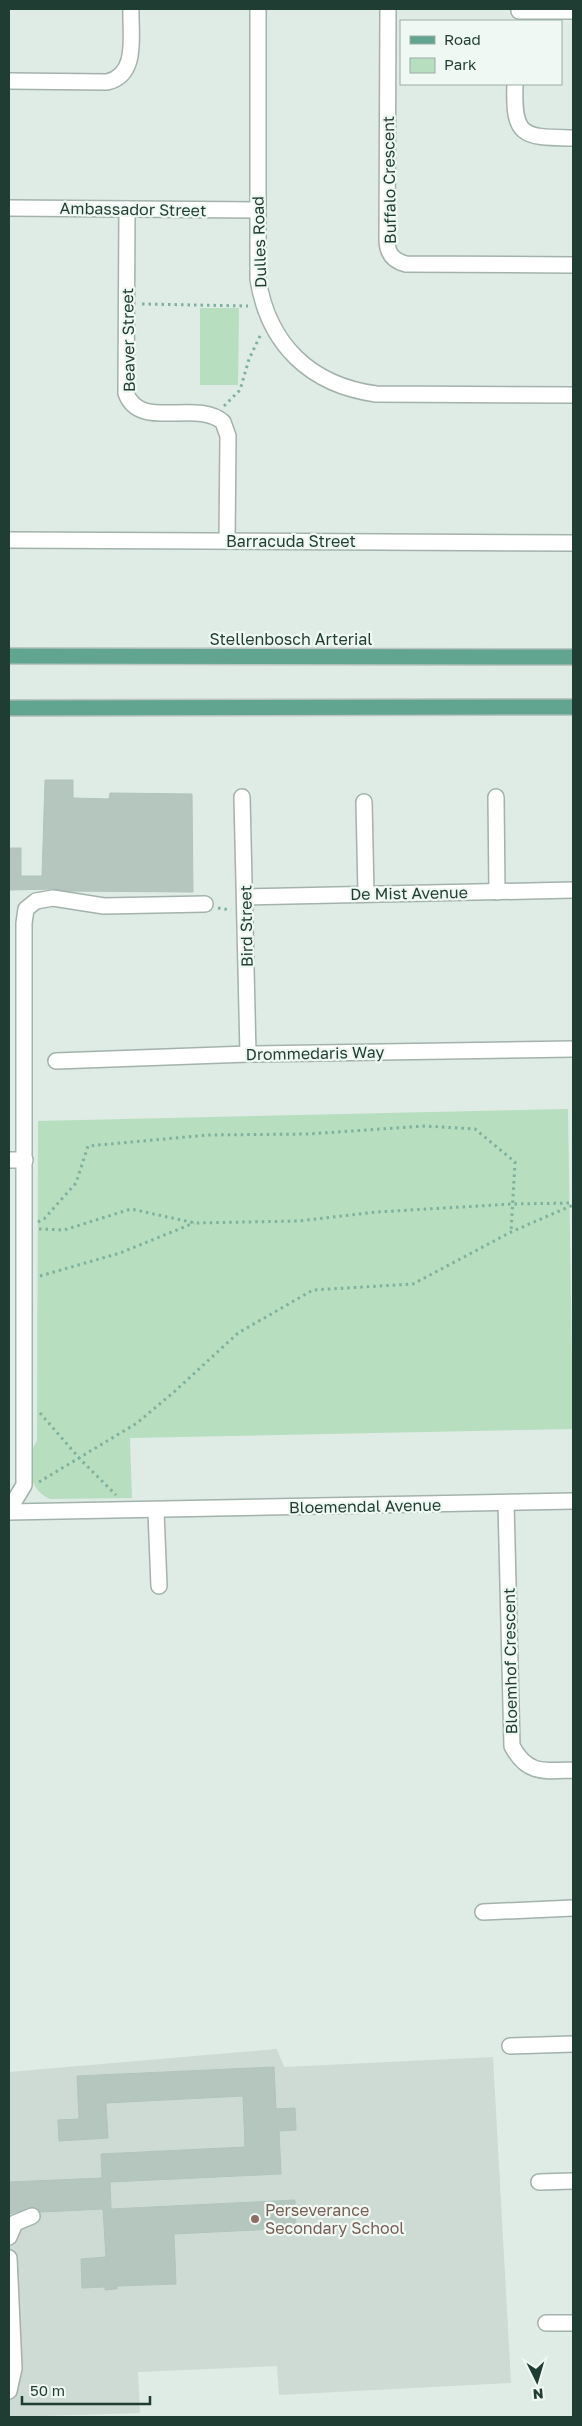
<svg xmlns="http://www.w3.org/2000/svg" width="582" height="2426" font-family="'Golos Text',sans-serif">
<rect width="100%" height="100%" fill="#dfebe5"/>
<polygon fill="#cddbd4" points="277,2049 284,2067 493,2057 511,2383 279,2395 277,2366 138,2372 140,2413 9,2417 9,2072"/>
<g fill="#b7debf">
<polygon points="200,308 239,308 238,385 200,385"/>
<path d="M568,1109l5,320 -443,9 2,60 -82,1c-22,-8 -26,-40 -13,-58l1,-320z"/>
</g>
<g fill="#b4c6be" stroke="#b1c5bc">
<polygon points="45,780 73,780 73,798 109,799 110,793 192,794 193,892 68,891 54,889 9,890 9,848 21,848 21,876 42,876"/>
<polygon points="274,2067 276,2109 295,2108 296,2130 279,2131 281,2174 110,2182 111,2209 295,2200 296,2228 174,2234 176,2284 117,2286 117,2289 105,2290 105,2287 82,2288 81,2259 106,2257 103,2209 41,2212 33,2207 9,2214 9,2182 102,2178 101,2154 245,2147 243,2096 106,2103 108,2138 59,2141 58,2120 79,2119 77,2076"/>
</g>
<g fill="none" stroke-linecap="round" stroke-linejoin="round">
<defs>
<g id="minor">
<path d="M258,9v270c10,65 52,106 118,115l197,1"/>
<path d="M388,9l-1,233c1,13 7,19 19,22l167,1"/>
<polyline points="519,11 573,11"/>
<path d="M9,81l98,1c32,-7 23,-48 24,-73"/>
<path d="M515,84c-2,54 8,53 58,54"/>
<polyline points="9,208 257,210"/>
<path d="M127,209l-1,184c13,38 71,6 97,29l5,14 -1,105"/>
<polyline points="9,540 573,543"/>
<polyline points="242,797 248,1054"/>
<polyline points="496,797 497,892"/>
<polyline points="364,802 366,894"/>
<polyline points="245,897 573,890"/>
<polyline points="56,1061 248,1054 573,1049"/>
<polyline points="9,1160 25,1160"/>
<path d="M506,1503l6,243c15,29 33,25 61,24"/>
<polyline points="9,1510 24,1485 24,923 26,909 36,901 53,898 104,906 205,904"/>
<polyline points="156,1511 159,1586"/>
<polyline points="9,1512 573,1501"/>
<polyline points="483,1912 573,1908"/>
<polyline points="510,2046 573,2044"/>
<polyline points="539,2182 573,2181"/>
<polyline points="9,2237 15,2223 32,2216"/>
<polyline points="9,2258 14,2368 9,2391"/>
<polyline points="546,2323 573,2323"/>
</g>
<g id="major">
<polyline points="9,656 573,657"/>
<polyline points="9,708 573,707"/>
</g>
</defs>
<use href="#minor" stroke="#a2b3ac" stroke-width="18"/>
<use href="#major" stroke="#bcc5c2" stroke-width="18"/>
<g stroke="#7eb19e" stroke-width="3" stroke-dasharray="2.5 4" stroke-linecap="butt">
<polyline points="142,304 248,306"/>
<polyline points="224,406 240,390 249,359 261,334"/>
<polyline points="218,908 231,910"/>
<polyline points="38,1222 44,1219 76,1183 88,1146 208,1135 308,1134 425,1126 475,1129 515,1162 511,1232"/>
<polyline points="39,1229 64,1230 131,1209 195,1223 298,1221 377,1212 512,1204 573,1203"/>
<polyline points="40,1276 120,1253 194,1223"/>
<polyline points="40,1413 80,1459 116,1495"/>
<polyline points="39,1482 137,1423 174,1392 238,1333 313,1290 413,1284 511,1232 573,1205"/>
</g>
<use href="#minor" stroke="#fff" stroke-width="15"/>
<use href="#major" stroke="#61a48f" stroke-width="15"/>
</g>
<circle fill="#8d6e63" stroke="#f0f8f3" stroke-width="2" cx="255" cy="2219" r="5"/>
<g text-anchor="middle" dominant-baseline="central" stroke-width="4.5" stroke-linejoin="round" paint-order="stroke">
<g font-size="16" fill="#1f3d33" stroke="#f0f8f3">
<text transform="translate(389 180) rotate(-91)">Buffalo Crescent</text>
<text transform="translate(133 209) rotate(1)">Ambassador Street</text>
<text transform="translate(259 242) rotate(-92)">Dulles Road</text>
<text transform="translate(128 340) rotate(-91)">Beaver Street</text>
<text x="291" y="541">Barracuda Street</text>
<text x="291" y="639">Stellenbosch Arterial</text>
<text transform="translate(409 893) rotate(-1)">De Mist Avenue</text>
<text transform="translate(246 926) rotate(-91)">Bird Street</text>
<text transform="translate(315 1053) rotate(-1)">Drommedaris Way</text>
<text transform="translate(365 1506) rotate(-1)">Bloemendal Avenue</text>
<text transform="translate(510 1661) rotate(-91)">Bloemhof Crescent</text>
</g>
<g font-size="16" fill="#785e54" stroke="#f0f8f3" text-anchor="start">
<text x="265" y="2210">Perseverance<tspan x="265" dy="18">Secondary School</tspan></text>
</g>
</g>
<rect width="582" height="2426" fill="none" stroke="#1f3d33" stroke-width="20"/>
<rect x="400" y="20" width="162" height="65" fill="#f0f8f3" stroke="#9cada6"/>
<rect x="410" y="36" width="25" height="8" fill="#61a48f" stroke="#9cada6"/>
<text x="444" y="45" font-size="15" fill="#1f3d33">Road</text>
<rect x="410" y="58" width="25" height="15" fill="#b7debf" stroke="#9cada6"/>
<text x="444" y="70" font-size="15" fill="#1f3d33">Park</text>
<g transform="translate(537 2381) rotate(175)" stroke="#f0f8f3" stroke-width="4" paint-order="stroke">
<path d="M0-4L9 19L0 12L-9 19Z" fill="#1f3d33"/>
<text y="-8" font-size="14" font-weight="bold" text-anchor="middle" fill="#1f3d33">N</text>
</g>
<path d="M22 2396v8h128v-8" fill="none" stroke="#1f3d33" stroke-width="2.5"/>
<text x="30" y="2396" font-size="15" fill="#1f3d33" stroke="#f0f8f3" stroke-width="4" paint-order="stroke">50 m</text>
</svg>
